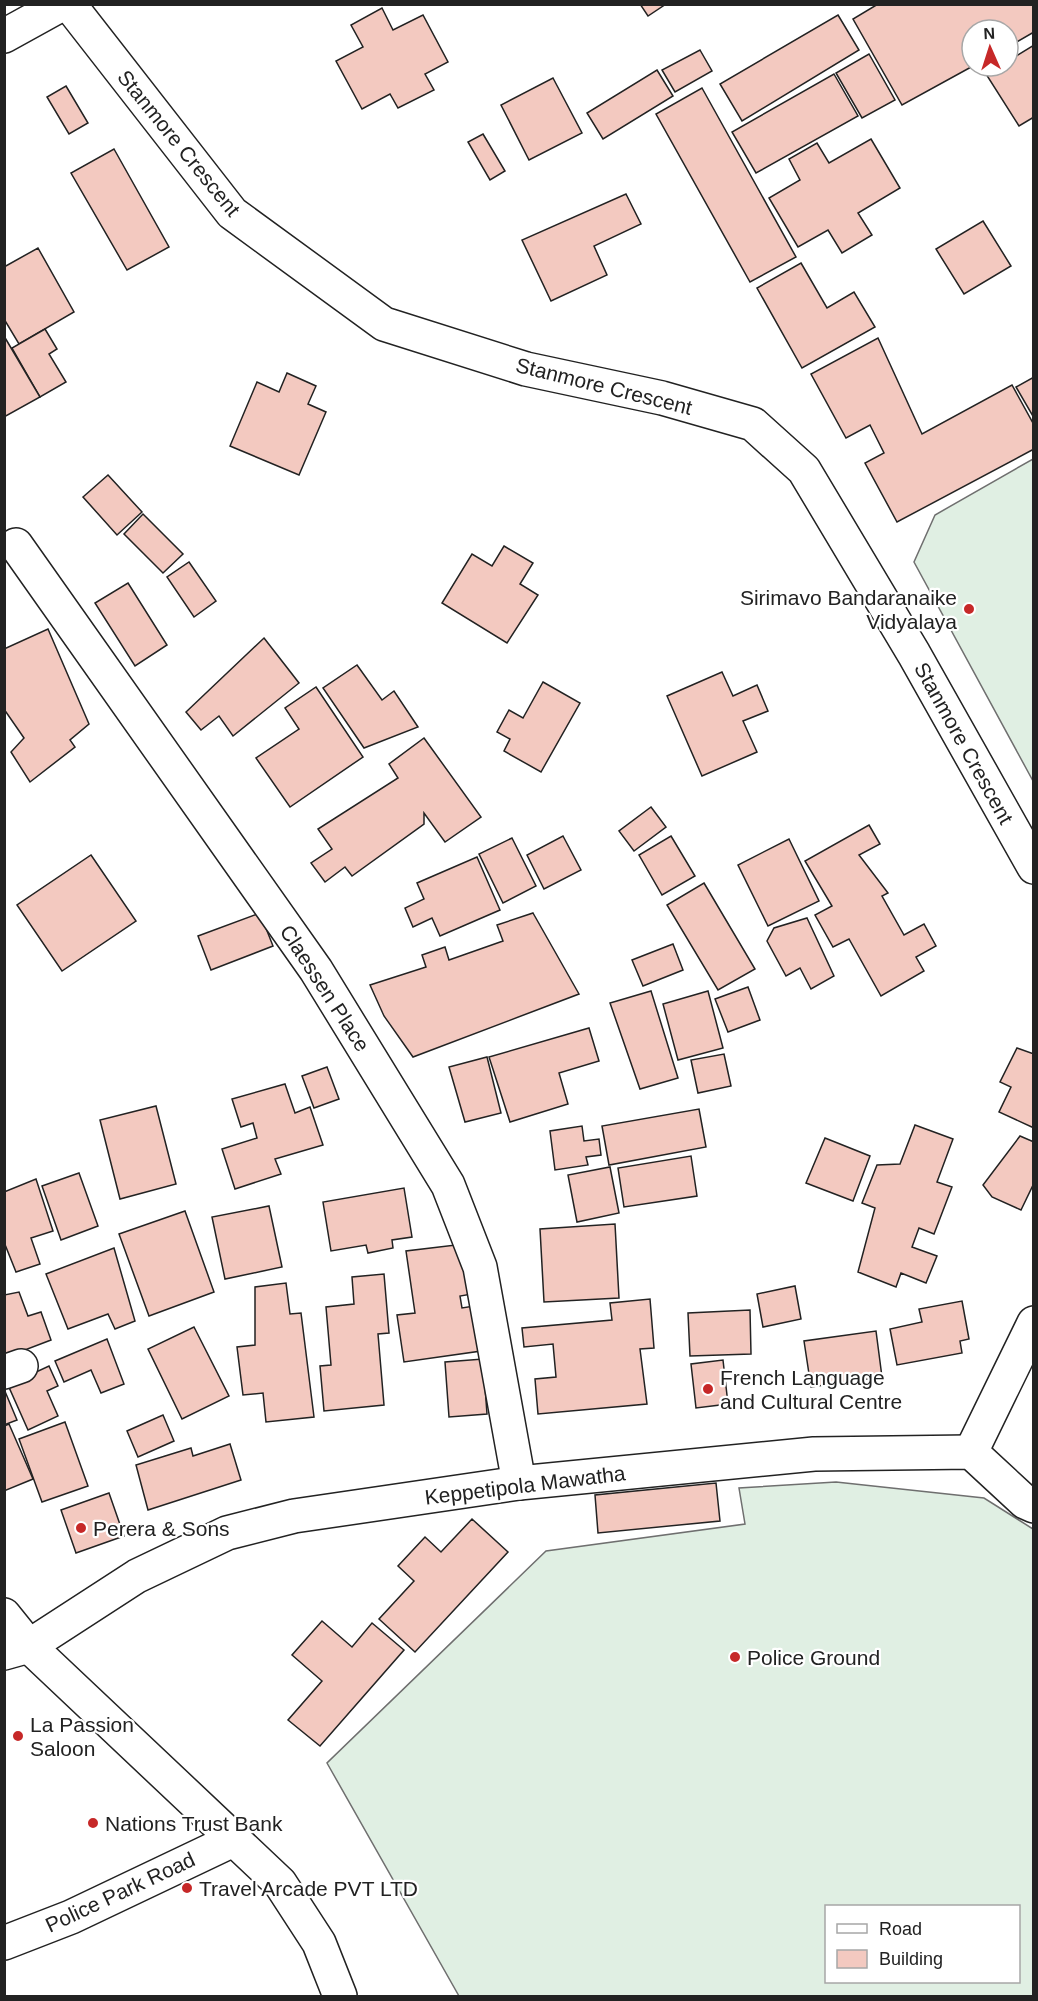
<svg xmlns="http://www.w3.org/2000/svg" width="1038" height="2001" font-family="Arial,sans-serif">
<rect width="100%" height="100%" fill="#fff"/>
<g fill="#e0efe3" stroke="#6f6f6f" stroke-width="1.5" fill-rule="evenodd">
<polygon points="1033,459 1033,781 914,562 935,515"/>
<path d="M836,1482l148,16 49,31v467h-574l-132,-233 219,-212 199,-27 -6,-36zM826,1906h192v76h-192z"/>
</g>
<g fill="#f3c9c0" stroke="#222" stroke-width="1.5">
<polygon points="640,4 666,4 648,16"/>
<polygon points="878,4 1034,4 1034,32 1008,47 1008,30 972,30 973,66 902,105 853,19"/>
<polygon points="382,8 393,30 423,15 448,62 425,74 434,90 398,108 390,94 362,109 336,61 363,47 351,25"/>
<polygon points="838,15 859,50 742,121 720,84"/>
<polygon points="1034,45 1034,117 1019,126 986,74 1000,66 1008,66 1008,61"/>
<polygon points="700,50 712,71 675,92 662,70"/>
<polygon points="869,54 895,100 862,118 836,73"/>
<polygon points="657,70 673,96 603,139 587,113"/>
<polygon points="834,74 858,116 756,173 732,132"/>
<polygon points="553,78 582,133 529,160 501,105"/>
<polygon points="66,86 88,123 69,134 47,97"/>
<polygon points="702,88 796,257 750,282 656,114"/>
<polygon points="483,134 505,171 490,180 468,142"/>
<polygon points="871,139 900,188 858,213 872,235 842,253 828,230 798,247 769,198 800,180 789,159 817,143 829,163"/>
<polygon points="114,149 169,247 127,270 71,173"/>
<polygon points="626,194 641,224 594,246 607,275 551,301 522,240"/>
<polygon points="983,221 1011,266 964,294 936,249"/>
<polygon points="38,248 74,312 19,344 4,319 4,267"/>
<polygon points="801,263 827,308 854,292 875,327 802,368 757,288"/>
<polygon points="45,329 57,349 49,354 66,382 40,397 12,348"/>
<polygon points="4,336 40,397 4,417"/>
<polygon points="878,338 922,434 1012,385 1034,425 1034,449 897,522 865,463 884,453 870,425 846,438 811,374"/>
<polygon points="287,373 316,386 308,404 326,412 299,475 230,446 257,382 279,392"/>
<polygon points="1034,377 1034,418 1016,387"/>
<polygon points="108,475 142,512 117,535 83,497"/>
<polygon points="143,514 183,554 163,573 124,534"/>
<polygon points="504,546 533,563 520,584 538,595 507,643 442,603 472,554 492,566"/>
<polygon points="189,562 216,601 194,617 167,577"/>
<polygon points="128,583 167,645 135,666 95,603"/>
<polygon points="48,629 89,724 70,740 75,747 30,782 11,752 24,738 6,712 4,713 4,649"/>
<polygon points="264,638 299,683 233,736 219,716 201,730 186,712"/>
<polygon points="357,665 382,700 394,691 418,727 364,748 323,688"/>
<polygon points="722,672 733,696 757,685 768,711 743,721 757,752 702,776 667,696"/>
<polygon points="543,682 580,703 541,772 504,751 510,739 497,732 509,710 523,718"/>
<polygon points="316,687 363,757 290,807 256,758 299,729 285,708"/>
<polygon points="424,738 481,817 445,842 424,813 424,824 352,876 345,867 325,882 311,863 332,849 318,829 398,778 389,764"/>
<polygon points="651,807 666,827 634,851 619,831"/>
<polygon points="869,825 880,844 859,855 888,893 882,896 904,935 924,924 936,946 916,957 924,971 881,996 849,939 833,947 815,915 832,906 805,861"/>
<polygon points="563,836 581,870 544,889 527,855"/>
<polygon points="671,836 695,876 662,895 639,855"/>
<polygon points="512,838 536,886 503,903 479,854"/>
<polygon points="789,839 819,901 768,926 738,865"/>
<polygon points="91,855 136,921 62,971 17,905"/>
<polygon points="477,857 500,910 440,936 432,918 413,927 405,908 424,899 417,883"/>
<polygon points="704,883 755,969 718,990 667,905"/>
<polygon points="260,913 273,946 211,970 198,936"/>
<polygon points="533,913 579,994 413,1057 384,1016 370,985 426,967 422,955 445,947 449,960 503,941 497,925"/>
<polygon points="807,918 834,976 811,989 800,968 786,976 767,941 774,928"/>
<polygon points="673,944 683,970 643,986 632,960"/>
<polygon points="748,987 760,1020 728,1032 715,999"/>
<polygon points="651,991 678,1078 640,1089 610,1003"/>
<polygon points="708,991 723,1048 678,1060 663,1004"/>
<polygon points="589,1028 599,1061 559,1073 568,1104 510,1122 489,1057"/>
<polygon points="1017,1048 1034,1054 1034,1128 999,1112 1011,1087 1000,1082"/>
<polygon points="724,1054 731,1086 698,1093 691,1060"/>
<polygon points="487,1057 501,1113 465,1122 449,1067"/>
<polygon points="327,1067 339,1099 314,1108 302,1076"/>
<polygon points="285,1084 295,1113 310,1107 323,1145 275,1159 281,1174 235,1189 222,1149 257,1138 253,1123 241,1127 232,1099"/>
<polygon points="156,1106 176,1184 120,1199 100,1120"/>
<polygon points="699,1109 706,1147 609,1165 602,1126"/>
<polygon points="915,1125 953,1139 937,1182 952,1187 934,1234 919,1228 912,1247 937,1256 926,1283 901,1273 896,1287 858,1272 875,1208 862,1203 877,1165 900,1164"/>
<polygon points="582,1126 584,1141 599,1139 601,1155 586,1157 588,1165 555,1170 550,1131"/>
<polygon points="1020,1136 1034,1142 1034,1183 1021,1210 992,1197 983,1185"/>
<polygon points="825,1138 870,1156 853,1201 806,1183"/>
<polygon points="691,1156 697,1196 624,1207 618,1168"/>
<polygon points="610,1167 619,1213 577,1222 568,1175"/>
<polygon points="79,1173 98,1226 61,1240 42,1186"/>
<polygon points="36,1179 53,1231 31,1238 40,1264 16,1272 4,1242 4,1192"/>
<polygon points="404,1188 412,1237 392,1240 393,1248 368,1253 366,1245 331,1251 323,1202"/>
<polygon points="269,1206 282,1267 225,1279 212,1217"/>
<polygon points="185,1211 214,1292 149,1316 119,1234"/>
<polygon points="615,1224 619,1298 544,1302 540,1229"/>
<polygon points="464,1244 472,1294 460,1296 462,1308 474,1306 481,1351 404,1362 397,1315 415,1313 406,1251"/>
<polygon points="114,1248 135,1321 115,1329 108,1314 68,1329 46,1274"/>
<polygon points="384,1274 389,1333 378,1334 384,1405 324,1411 320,1366 331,1365 326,1307 354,1304 352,1277"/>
<polygon points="286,1283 290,1314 301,1313 314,1417 266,1422 263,1393 243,1395 237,1347 255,1345 255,1287"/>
<polygon points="795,1286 801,1319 763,1327 757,1294"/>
<polygon points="19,1292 28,1316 41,1312 51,1340 4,1358 4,1295"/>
<polygon points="650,1299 654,1348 640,1349 647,1404 538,1414 535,1379 556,1377 553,1344 524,1347 522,1328 612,1320 610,1303"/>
<polygon points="962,1301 969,1339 960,1341 962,1353 897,1365 890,1329 922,1322 919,1309"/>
<polygon points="750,1310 751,1354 690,1356 688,1313"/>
<polygon points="194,1327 229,1396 182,1419 148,1349"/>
<polygon points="876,1331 882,1377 811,1387 804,1341"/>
<polygon points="107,1339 124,1384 101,1393 91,1370 64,1382 55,1361"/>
<polygon points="483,1359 487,1414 449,1417 445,1362"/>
<polygon points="723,1360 728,1404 696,1408 691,1364"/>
<polygon points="49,1366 58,1386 47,1391 58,1416 28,1430 8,1385"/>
<polygon points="4,1389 17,1420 4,1425"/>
<polygon points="163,1415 174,1441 138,1457 127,1431"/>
<polygon points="65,1422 88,1486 42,1502 19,1439"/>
<polygon points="9,1424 33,1479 4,1491 4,1426"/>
<polygon points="230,1444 241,1480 148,1510 136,1465 191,1448 193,1456"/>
<polygon points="716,1483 720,1521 598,1533 595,1495"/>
<polygon points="109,1493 124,1536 76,1553 61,1510"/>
<polygon points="472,1519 508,1552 415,1652 379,1619 414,1581 398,1566 425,1537 441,1552"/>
<polygon points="322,1621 352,1647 372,1623 404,1650 320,1746 288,1720 322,1681 292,1655"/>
</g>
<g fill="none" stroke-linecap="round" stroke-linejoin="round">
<defs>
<g id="minor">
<polyline points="69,4 232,213 384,324 526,369 662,398 753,424 804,470 914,654 1034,867"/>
<polyline points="16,545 316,970 448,1185 480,1267 519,1483"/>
<polyline points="4,1372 21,1366"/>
<polyline points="971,1452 1034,1323"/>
<polyline points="4,1653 29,1646 137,1576 227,1533 294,1516 519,1483 814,1454 971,1452 1025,1502 1034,1506"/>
<polyline points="4,1943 71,1917 235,1839"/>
</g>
<polyline id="major" points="4,36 62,4"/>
<polyline id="highway" points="4,1615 29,1646 280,1883 319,1943 340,1996"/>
</defs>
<use href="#minor" stroke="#222" stroke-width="36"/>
<use href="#major" stroke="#222" stroke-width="36"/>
<use href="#highway" stroke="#222" stroke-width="36"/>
<use href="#minor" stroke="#fff" stroke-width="33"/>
<use href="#major" stroke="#fff" stroke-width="33"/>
<use href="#highway" stroke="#fff" stroke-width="33"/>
</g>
<g fill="#c62828" stroke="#fff" stroke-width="2">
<circle cx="969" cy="609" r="6"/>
<circle cx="708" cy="1389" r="6"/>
<circle cx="81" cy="1528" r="6"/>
<circle cx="735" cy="1657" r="6"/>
<circle cx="18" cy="1736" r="6"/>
<circle cx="93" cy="1823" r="6"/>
<circle cx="187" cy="1888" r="6"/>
</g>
<g text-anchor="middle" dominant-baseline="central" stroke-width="4.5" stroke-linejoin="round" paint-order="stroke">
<g font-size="21" fill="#222" stroke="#fff">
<text transform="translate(179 143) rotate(51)">Stanmore Crescent</text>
<text transform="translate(604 386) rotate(14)">Stanmore Crescent</text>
<text transform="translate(964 743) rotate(61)">Stanmore Crescent</text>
<text transform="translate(325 988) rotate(57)">Claessen Place</text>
<text transform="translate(525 1485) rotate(-7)">Keppetipola Mawatha</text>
<text transform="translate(120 1892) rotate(-25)">Police Park Road</text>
</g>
<g font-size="21" fill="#222" stroke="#fff" text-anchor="start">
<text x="957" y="597" text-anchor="end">Sirimavo Bandaranaike<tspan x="957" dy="24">Vidyalaya</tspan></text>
<text x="720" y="1377">French Language<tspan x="720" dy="24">and Cultural Centre</tspan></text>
<text x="93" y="1528">Perera &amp; Sons</text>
<text x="747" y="1657">Police Ground</text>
<text x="30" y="1724">La Passion<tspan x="30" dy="24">Saloon</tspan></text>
<text x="105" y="1823">Nations Trust Bank</text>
<text x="199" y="1888">Travel Arcade PVT LTD</text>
</g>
</g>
<rect width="1038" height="2001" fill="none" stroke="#222222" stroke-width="12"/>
<rect x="825" y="1905" width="195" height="78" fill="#ffffff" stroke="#a7a7a7" stroke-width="1.5"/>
<rect x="837" y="1924" width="30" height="9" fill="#ffffff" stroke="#a7a7a7" stroke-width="1.5"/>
<text x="879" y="1935" font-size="18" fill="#222222">Road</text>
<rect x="837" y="1950" width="30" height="18" fill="#f3c9c0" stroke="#a7a7a7" stroke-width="1.5"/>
<text x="879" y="1965" font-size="18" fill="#222222">Building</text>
<g transform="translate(990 48) rotate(357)"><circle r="28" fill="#ffffff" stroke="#a7a7a7" stroke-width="1.5"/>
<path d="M0-4.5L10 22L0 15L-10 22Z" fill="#c62828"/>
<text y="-9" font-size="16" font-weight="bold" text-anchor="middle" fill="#222222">N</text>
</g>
</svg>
